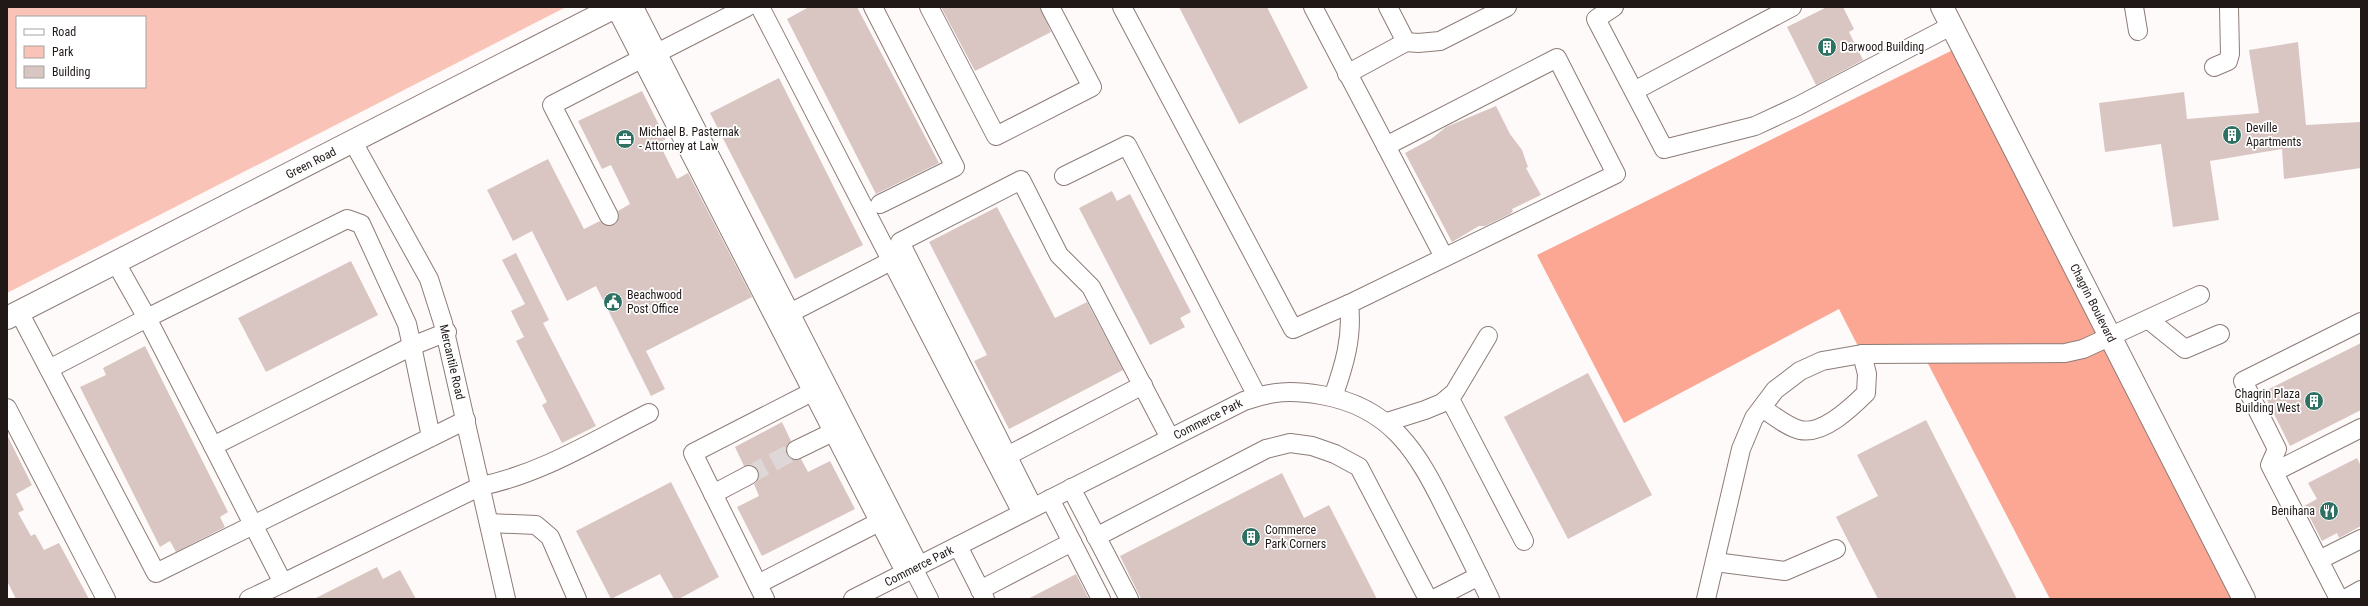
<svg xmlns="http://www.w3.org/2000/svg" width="2368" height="606" font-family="'Roboto Condensed',sans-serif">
<rect width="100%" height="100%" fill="#fefaf9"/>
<path fill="#f9c4b7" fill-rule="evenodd" d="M7,7h559l-559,286zM17,17h128v70h-128z"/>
<polygon fill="#fba793" points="1961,46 2244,599 2050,599 1923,354 1862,354 1839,309 1624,423 1537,255"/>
<g fill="#d9c6c2">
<polygon points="809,7 857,7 939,163 876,194 787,19"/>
<polygon points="941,7 1040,7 1051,32 975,71"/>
<polygon points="1179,7 1267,7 1308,88 1239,124"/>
<polygon points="1827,7 1843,7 1854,29 1849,32 1863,60 1816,85 1787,27"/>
<polygon points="2298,42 2306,125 2361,122 2361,168 2284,179 2282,149 2210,161 2219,220 2173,227 2161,144 2105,152 2099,103 2184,92 2187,119 2259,113 2249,50"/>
<polygon points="779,78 863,245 795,279 710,113"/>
<polygon points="642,91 666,139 659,143 677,179 688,173 752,297 646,351 665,389 651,396 596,286 567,301 532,231 513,241 487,190 548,159 584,229 600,221 608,226 614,225 619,217 618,211 630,204 611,165 602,169 578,121"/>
<polygon points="1496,106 1510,134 1522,150 1528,167 1526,168 1541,195 1512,209 1513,211 1510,214 1485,226 1479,226 1452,242 1405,153 1431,139 1446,127"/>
<polygon points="1112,191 1117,201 1130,194 1191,312 1180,318 1185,327 1150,345 1079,208"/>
<polygon points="997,207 1055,318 1087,302 1123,370 1009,429 974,361 987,355 929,242"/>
<polygon points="516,253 549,320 543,323 596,426 562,443 542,405 547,402 516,341 524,337 511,311 525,304 502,260"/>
<polygon points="351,261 378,315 266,372 238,318"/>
<polygon points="2361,343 2361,410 2290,446 2263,392"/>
<polygon points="145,346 228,512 220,517 225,527 176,552 170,541 160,547 80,387 106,375 103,368"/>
<polygon points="1588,373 1652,495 1568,539 1504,417"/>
<polygon points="1926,420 2017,599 1878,599 1836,517 1878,496 1857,455"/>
<polygon points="782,422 791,441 786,449 787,455 795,460 801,459 808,472 830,461 855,509 762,556 737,507 759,496 754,484 758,480 758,470 754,466 744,466 735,447"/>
<polygon points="7,435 32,485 16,494 24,510 18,513 31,536 35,534 44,550 59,543 89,599 16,599 7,581"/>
<polygon points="2357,458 2361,466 2361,526 2339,538 2337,533 2322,541 2304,506 2317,499 2308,483"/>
<polygon points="1282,473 1304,518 1329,505 1377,599 1141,599 1120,556"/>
<polygon points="671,482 719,577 679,599 674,599 660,574 611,599 576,531"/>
<polygon points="377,567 383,579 400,570 416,599 314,599"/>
<polygon points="1076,574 1089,599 1028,599"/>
</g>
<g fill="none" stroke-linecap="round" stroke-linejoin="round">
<polyline stroke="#ddd8d7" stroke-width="18" stroke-dasharray="18 9" stroke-linecap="butt" points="749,475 796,450"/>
<defs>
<g id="minor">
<polyline points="615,7 905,572"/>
<polyline points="634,7 919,565"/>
<polyline points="760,7 1022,513"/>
<polyline points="873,7 955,167 880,204"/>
<polyline points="929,7 996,136 1092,87 1050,7"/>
<polyline points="1122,7 1293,329 1349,304"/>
<path d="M1313,7l73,139 171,-88 59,116 -267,130c4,33 -5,62 -16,93"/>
<polyline points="1388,7 1406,42 1418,43 1440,41 1507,7"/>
<polyline points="1614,7 1596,19 1664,149 1755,126 1798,106 1951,26"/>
<polyline points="2134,7 2138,31"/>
<polyline points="657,53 747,7"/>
<polyline points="2214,67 2228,61 2230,54 2229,7"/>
<polyline points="1347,74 1406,42"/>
<polyline points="1634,91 1792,7"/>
<polyline points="353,142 429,279 443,323 506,599"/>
<polyline points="1386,146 1444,257"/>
<polyline points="1064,176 1127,145 1257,396"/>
<polyline points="609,216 552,105 641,59"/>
<polyline points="116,263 147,318 347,219 361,224 407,324 412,346 447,332"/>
<polyline points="19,312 156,573 466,420"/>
<polyline points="790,313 891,261"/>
<polyline points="2149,320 2185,349 2220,334"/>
<polyline points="49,369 147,318 213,446 412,346 431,437"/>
<polyline points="1449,397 1524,541"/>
<polyline points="7,408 106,599"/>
<path d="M1762,408c11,7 25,19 38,22 23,5 51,-22 66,-37l1,-19 -5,-20"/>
<polyline points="1387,422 1425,410 1442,403 1454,393 1488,336"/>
<path d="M213,446l70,137 198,-97c60,-12 114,-46 168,-73"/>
<polyline points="796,450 833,432"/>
<polyline points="1007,456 1143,385"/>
<polyline points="2274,472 2361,428"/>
<polyline points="1071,488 1129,599"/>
<polyline points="713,494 749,475"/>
<polyline points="1050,499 1101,599"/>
<polyline points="1033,507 900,242 1021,180 1059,255 1091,287 1170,438"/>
<polyline points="489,523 536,525 550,537 577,599"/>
<polyline points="1096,537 1266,449 1290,443 1312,446 1335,454 1359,467 1428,599"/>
<polyline points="958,546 985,599"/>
<polyline points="2319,560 2361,539"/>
<polyline points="1715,562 1785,571 1836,549"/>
<polyline points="913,568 929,599"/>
<polyline points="758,584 879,522"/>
<polyline points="980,590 1072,542"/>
<polyline points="249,599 283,583"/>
<polyline points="765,599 693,453 812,392"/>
<path d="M853,599l391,-198c28,-10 47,-11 77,-6 71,12 97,58 126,117 15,29 29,58 43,87"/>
<polyline points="1434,599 1479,576"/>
<polyline points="1706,599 1741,449 1754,418 1775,390 1800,371 1822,361 1862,354 2065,353 2083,349 2200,295"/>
<polyline points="2339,599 2270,465 2277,449 2243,381 2361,322"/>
<polyline points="2345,599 2361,590"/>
</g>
<g id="major">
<polyline points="1942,7 2244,599"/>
<polyline points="7,318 615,7"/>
</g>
</defs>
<use href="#minor" stroke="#8d7c77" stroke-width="20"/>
<use href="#major" stroke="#8d7c77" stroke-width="24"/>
<use href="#minor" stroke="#fff" stroke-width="18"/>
<use href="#major" stroke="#fff" stroke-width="22"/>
</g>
<defs>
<symbol id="building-disc" viewBox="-11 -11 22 22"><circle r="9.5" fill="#2e7162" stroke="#fff"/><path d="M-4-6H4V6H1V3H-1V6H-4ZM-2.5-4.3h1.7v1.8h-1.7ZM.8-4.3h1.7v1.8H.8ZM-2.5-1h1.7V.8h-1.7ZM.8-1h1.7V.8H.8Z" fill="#fff"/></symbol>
<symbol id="office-disc" viewBox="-11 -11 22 22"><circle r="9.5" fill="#2e7162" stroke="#fff"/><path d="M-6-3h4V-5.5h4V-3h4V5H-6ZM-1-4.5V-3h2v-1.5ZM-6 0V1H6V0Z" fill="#fff"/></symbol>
<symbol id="civic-disc" viewBox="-11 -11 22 22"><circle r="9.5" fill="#2e7162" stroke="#fff"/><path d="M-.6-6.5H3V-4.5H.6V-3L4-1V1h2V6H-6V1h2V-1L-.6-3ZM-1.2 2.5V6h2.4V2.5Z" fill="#fff"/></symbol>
<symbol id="restaurant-disc" viewBox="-11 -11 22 22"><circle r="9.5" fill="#2e7162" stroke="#fff"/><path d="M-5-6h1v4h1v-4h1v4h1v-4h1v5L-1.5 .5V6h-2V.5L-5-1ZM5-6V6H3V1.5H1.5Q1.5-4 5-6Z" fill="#fff"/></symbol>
</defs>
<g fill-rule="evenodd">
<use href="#building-disc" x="1816" y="36" width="22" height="22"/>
<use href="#building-disc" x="2221" y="124" width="22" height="22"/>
<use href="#office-disc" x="614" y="128" width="22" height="22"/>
<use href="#civic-disc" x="602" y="291" width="22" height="22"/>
<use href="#building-disc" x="2303" y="390" width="22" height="22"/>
<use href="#restaurant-disc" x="2318" y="500" width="22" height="22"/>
<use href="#building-disc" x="1240" y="526" width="22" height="22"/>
</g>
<g text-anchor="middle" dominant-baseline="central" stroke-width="3.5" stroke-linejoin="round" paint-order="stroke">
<g font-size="12" fill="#201917" stroke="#fff" text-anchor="start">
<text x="1841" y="47">Darwood Building</text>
<text x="2246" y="128">Deville<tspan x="2246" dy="14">Apartments</tspan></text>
<text x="639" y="132">Michael B. Pasternak<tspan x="639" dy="14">- Attorney at Law</tspan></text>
<text x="627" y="295">Beachwood<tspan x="627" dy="14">Post Office</tspan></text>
<text x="2300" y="394" text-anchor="end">Chagrin Plaza<tspan x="2300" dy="14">Building West</tspan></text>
<text x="2315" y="511" text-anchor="end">Benihana</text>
<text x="1265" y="530">Commerce<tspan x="1265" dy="14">Park Corners</tspan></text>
</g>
<g font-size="12" fill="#201917" stroke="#fff">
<text transform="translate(311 163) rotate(-27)">Green Road</text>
<text transform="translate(2093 303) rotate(63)">Chagrin Boulevard</text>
<text transform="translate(452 362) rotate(77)">Mercantile Road</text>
<text transform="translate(1208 419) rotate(-27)">Commerce Park</text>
<text transform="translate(919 566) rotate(-27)">Commerce Park</text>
</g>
</g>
<rect width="2368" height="606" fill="none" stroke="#201917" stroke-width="16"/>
<rect x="16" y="16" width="130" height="72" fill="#ffffff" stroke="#a6a3a2"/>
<rect x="24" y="29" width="20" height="6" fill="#ffffff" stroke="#a6a3a2"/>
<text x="52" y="36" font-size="12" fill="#201917">Road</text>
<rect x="24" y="46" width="20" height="12" fill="#f9c4b7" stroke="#a6a3a2"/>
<text x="52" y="56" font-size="12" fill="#201917">Park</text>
<rect x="24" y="66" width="20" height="12" fill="#d9c6c2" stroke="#a6a3a2"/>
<text x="52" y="76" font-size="12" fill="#201917">Building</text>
</svg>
